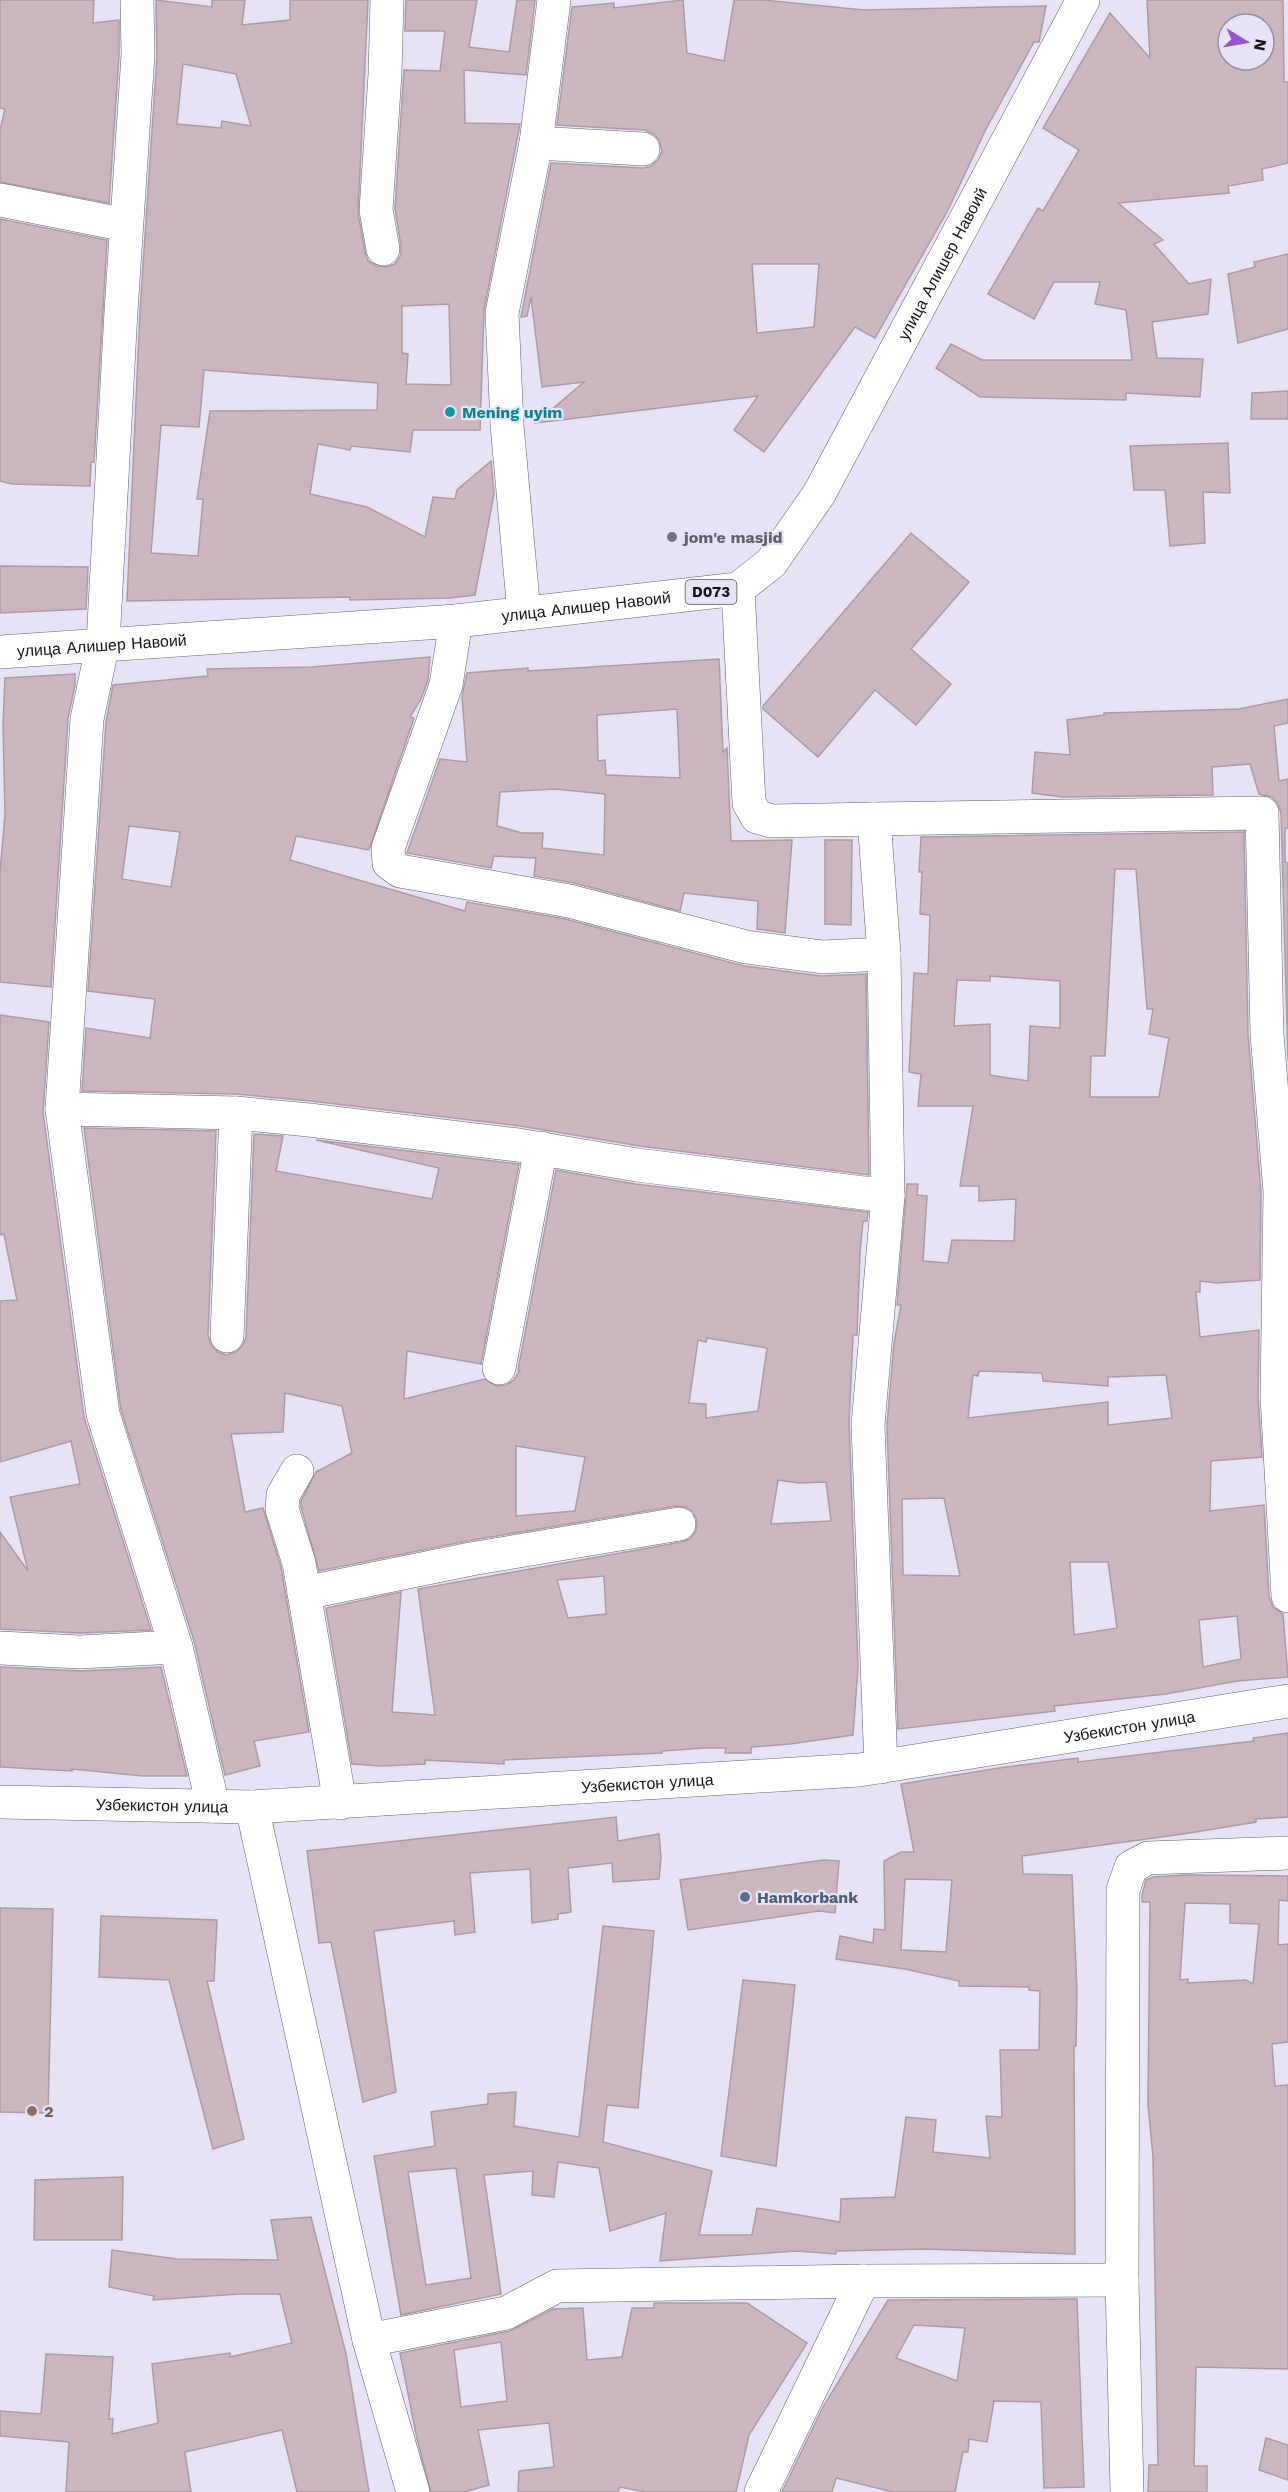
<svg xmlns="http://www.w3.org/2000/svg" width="1288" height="2492" font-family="'Work Sans',sans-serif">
<rect width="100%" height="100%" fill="#e7e2f6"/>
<g fill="#cbb6c0" stroke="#ae9aa4" stroke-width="1.5" fill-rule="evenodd">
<polygon points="0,0 94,0 93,23 119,20 119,55 109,203 0,182 0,130 5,109 0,108"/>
<path d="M156,0l56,7v-7h33l-3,25 48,-5v-20h78l-10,213 7,39 3,9 8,5 10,1 9,-3 6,-9v-9l-6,-37 9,-139 36,1 5,-40h-40l1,-31h71l-8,47 40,5 8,-52h18l-9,75 -62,-5 1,53 55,1 -36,186 -4,120h-67l-3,22 -59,-6 -1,4 -32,-6 -8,50 57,13 58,30 8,-40 22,2 2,-9 34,-29 3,33 -19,101 -25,3 -100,2v-3l-223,4 13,-289 17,-256zM183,64l53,10 15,52 -29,-5 -1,7 -44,-4zM449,304l2,81 -45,-1 2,-30 -6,-1v-47zM204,370l174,13 -1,27 -167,1 -13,88h6l-5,57 -47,-3 10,-128 38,2z"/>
<path d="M683,0l4,53 37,8 10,-61h29l101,10 182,-4 -7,36h-5l-48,87 -39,83 -72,126 -20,-11 -91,125 -30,-22 24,-34 -222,27 48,-41 -42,5 -11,-90 -4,19 -6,1 30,-154 92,5 8,-2 7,-6 4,-9 -3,-11 -5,-6 -9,-4 -88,-5 15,-118 42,-4v5zM752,264h67l-5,63 -57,6z"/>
<path d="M1147,0h136l1,82h4v81l-26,6 1,11 -35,6 1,7 -111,10 45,37 -9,4 35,40 22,-5 -3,35 -56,8 5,36 46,1 -3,38 -74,-4v7l-146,-3 -44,-29 15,-24 31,16h150l-6,-50 -31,-6 5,-22h-46l-20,37 -46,-25 50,-86 5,3 36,-61 -36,-22 67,-115 40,45zM1228,24h36v36h-36z"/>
<polygon points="0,219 107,240 94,462 91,462 90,486 12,484 0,481"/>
<polygon points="1288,254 1288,329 1238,343 1228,274 1255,267 1254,262"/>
<polygon points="1288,391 1288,419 1251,419 1252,393"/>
<polygon points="1228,443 1230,493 1203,492 1205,543 1170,546 1165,490 1134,490 1130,446"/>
<polygon points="911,533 969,582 911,649 951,684 916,725 875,690 818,757 763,709 763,706"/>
<polygon points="0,566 88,567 86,609 0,613"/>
<path d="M430,657l-2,23 -7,19 -11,18 4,1 -45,132 -73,-14 -6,24 175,51 2,-9 98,17 179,47 77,10 45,-2 3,201 -229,-29 -120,-20 -209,-25 -75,-7 -154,-3 4,-63 64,10 5,-39 -67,-8 18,-269 7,-37 95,-9 -1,-7 105,-2zM129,826l51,6 -9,55 -49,-8z"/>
<path d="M719,659l4,93 4,-4 4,93 61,-1 -7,93 -28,-4 1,-28 -74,-8 -4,18 -106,-28 -40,-7 2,-18 -42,-2 -3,12 -84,-15 33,-94 27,3 -5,-66 5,-23 61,-5v3zM677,709l3,69 -74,-3 -1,-15 -7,1 -1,-46zM555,789l50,5 -1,61 -62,-7 1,-15h-21l-25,-7 3,-34z"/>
<polygon points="75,674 75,685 68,718 51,987 0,982 0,872 5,814 3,724 5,678"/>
<polygon points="1288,699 1288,723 1274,726 1279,781 1288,779 1288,828 1285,829 1285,862 1288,863 1288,1061 1281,813 1278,804 1272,797 1259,794 1250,764 1212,767 1213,795 1063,797 1032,793 1035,752 1070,755 1067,720 1104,715 1104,713 1239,709"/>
<path d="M1244,832l4,202 13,159 -1,87 -43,3 -17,-2v11h-4l4,45 59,-7 -1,66 4,61 -51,4 -1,50 54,-6 5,92 4,10 10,7 5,63 -51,4 -71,13 -112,12 1,5 -157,18 -11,-304 7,-82 7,-38h-4l10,-121h11l-1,11 10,1 -4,65 25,2 4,-23 62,1 2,-42 -37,2v-15h-19l13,-80h-55l3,-32 -12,-2 5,-99 14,1 2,-59 -10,-1 2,-42h-3l2,-35zM1115,869h21l11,140h6l-4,25 20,4 -10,59h-69l1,-41h14zM990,976l70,5v47l-30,-2 -2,55 -38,-6v-51l-36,2 3,-46 33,1zM979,1371l63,2 1,8 65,5v-9l58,-2 6,43 -64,7v-23l-140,16 5,-43 5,1zM944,1498l16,78 -57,-1 -1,-76zM1070,1562h38l9,66 -43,7zM1237,1616l4,43 -38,8 -4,-47z"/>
<polygon points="825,840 852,840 851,925 825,924"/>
<polygon points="0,1015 49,1022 43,1112 84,1417 151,1630 80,1633 0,1629 0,1532 28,1571 10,1497 80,1484 71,1441 0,1462 0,1301 17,1300 4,1234 0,1235"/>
<path d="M84,1128l132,3 -8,204 3,10 7,7 8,3 10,-3 7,-7 3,-8 8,-203 29,2 -7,35 156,28 7,-31 -123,-28 203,24 -38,200 -74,-13 -3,48 81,-20 11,7 10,-1 8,-5 6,-10h-2l38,-200 79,14 233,28 -1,9h-4l-3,31 -3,83h-4l-4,88 9,244 -5,68 -63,9 -39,3v6h-26l1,-5h-21l-43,3v2l-158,7v4l-79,-4v4l-43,2 -30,-2 -26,-156 75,-16 -9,120 43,3 -17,-126 264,-47 8,-3 6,-8 1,-11 -4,-8 -7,-5 -10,-1 -209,35 -148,30 -18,-64v-6l15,-29 36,-19 -10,-47 -57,-13 -2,39 -52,2 14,78 18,-4 18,59 28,165 -55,9 6,25 -35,9 -31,-134 -73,-231zM707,1338l60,10 -9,63 -52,7v-14l-17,-1 9,-63 8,2zM516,1446l69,11 -10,54 -59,5zM778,1480l21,3 27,-1 5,39 -60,3zM604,1576l2,38 -38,4 -11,-38z"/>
<polygon points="0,1667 81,1671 161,1667 187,1776 143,1776 72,1769 72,1771 0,1767"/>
<path d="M1288,1733v84l-32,2v3l-73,12 -161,22 1,18 49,1 5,116 -1,55h-2l1,208 -149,-5 -90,2v3l-40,-3 -136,10 6,-48 -56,18 -11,-63 -41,-6 -4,35 -22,-2 1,-24 -49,4 17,119 -100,21 -27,-159 61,-10 -4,-34 57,-8v-10l28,-2 -2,34 65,11 24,-211 51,5 -16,177 -31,-3 -4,37 109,29 -13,64h53l5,-27 83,14 1,-23 54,-2 11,-80 30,3 -3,32 57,6 -4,-42 16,1 -2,-67h39l1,-59 -11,-1v-3l-70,-1v-5l-54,-12 -69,-10 4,-23 33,7 1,-14 11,1 -1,-69 17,-9h13l-13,-68 98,-16 79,-10v4l176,-21 -1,-3zM905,1879l47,1 -6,72 -45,-2zM456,2168l15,110 -45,7 -18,-113z"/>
<polygon points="616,1817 618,1841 659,1834 661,1858 659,1879 613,1882 612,1863 568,1868 571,1912 558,1914 558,1919 532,1923 530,1869 470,1873 475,1932 455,1935 454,1921 374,1931 396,2092 363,2102 331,1942 319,1943 307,1851"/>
<polygon points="824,1860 839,1861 835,1913 819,1911 688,1930 680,1880"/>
<path d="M1185,1875l103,1v25l-9,-1 -1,45 10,-1v98l-16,2 3,42 13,-1v284l-92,-2 -2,99h13v26h-59l1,-27h9l-5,-308 -5,-52 2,-203h-8v-7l4,-15 7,-3zM1185,1903l45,1v19l29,1 -6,60 -7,-4 -58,3v-4l-8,1z"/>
<polygon points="0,1908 53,1909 48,2113 0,2112"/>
<polygon points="101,1916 217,1920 214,1981 207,1981 244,2139 213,2149 169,1980 99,1977"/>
<polygon points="743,1980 795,1985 776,2166 721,2156"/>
<polygon points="123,2177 122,2240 34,2240 35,2180"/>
<polygon points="311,2217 346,2354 369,2492 297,2492 282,2430 185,2452 191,2492 66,2492 69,2442 0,2436 0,2411 41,2414 46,2354 113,2357 109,2419 113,2419 112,2434 158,2423 152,2364 230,2353 230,2357 292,2343 280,2294 239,2294 153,2300 154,2296 109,2287 112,2250 177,2259 278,2260 271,2220"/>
<path d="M1077,2299l7,188 -40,1 -3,-86 -47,-1 -7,41 -18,-3 -1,13h-5l-8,40h-62l-57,-14 -4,14h-50l41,-85 65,-107zM914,2325l51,3 -8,53 -61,-23z"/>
<path d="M654,2303h93l60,40 -58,92 -13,57h-90l-26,-5 -2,5h-100l1,-21 35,-4 -5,-44 -71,7 11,55 -25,7h-33l-14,-53 -17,-86 110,-22 43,-22 30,-1 4,52 35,-3 10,-49h22zM501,2342l6,59 -46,6 -7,-57z"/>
<polygon points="1266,2438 1288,2445 1288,2480 1259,2470"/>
</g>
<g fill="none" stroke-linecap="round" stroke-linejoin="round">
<defs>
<g id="minor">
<polyline points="137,0 138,55 121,311 103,643 87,719 62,1109 103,1414 176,1647 213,1806"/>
<polyline points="536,143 643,149"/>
<polyline points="0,200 126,225"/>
<polyline points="383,249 376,210 385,74 387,0"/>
<polyline points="738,589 749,803 757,817 772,821 874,819 884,954 888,1196 868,1425 881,1767"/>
<polyline points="524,613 507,425 502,313 536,143 554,0"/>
<polyline points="456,621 446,685 388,848 389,863 400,871 569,901 746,947 823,957 884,954"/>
<polyline points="874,819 1262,813 1267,1034 1280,1192 1277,1396 1288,1596"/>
<polyline points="62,1109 236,1113 309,1120 518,1145 637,1165 888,1196"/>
<polyline points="227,1336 236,1113"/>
<polyline points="499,1368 541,1148"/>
<polyline points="297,1471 283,1495 282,1509 299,1563 340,1803"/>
<polyline points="304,1593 471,1559 679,1524"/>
<polyline points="0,1648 80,1652 176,1647"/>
<polyline points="252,1807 369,2340 413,2492"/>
<polyline points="369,2340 506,2313 557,2286 863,2281 1122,2280"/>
<polyline points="761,2492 863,2281"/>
<polyline points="1127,2492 1122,2280 1123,1890 1131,1867 1148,1858 1288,1853"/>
</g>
<g id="major">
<path id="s1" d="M0,652l456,-31 282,-32 33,-26 48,-69 264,-494"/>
<path id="s2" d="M0,1802l252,5 607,-37 429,-69"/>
</g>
</defs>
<use href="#minor" stroke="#625e6f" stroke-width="34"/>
<use href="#major" stroke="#625e6f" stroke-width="34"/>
<use href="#minor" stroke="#fff" stroke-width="33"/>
<use href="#major" stroke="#fff" stroke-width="33"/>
</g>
<circle fill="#0f9aa8" stroke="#e7e2f6" stroke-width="2" cx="450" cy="412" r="6"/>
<circle fill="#6b7280" stroke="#e7e2f6" stroke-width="2" cx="672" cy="537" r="6"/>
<circle fill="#5c6f8a" stroke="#e7e2f6" stroke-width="2" cx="745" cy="1897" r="6"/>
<circle fill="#8d6e63" stroke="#e7e2f6" stroke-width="2" cx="32" cy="2111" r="6"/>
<g text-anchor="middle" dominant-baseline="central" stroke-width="4.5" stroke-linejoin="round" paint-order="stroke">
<rect fill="#e7e2f6" stroke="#54515b" stroke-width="1.5" x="685.5" y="580" width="51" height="24" rx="4.5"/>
<g font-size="15" font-weight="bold" fill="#151319">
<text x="711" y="592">D073</text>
</g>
<g font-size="16" fill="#151319" stroke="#e7e2f6">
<text stroke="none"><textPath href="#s1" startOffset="1128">улица Алишер Навоий</textPath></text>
<text stroke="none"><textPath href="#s1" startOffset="588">улица Алишер Навоий</textPath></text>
<text stroke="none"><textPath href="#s1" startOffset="102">улица Алишер Навоий</textPath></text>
<text stroke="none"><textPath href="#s2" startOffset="1134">Узбекистон улица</textPath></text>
<text stroke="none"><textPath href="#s2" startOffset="648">Узбекистон улица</textPath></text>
<text stroke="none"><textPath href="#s2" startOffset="162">Узбекистон улица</textPath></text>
</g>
<g font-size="16" font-weight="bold" fill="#0d838f" stroke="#e7e2f6" text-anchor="start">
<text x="462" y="412">Mening uyim</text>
</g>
<g font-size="16" font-weight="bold" fill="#5b616d" stroke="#e7e2f6" text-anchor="start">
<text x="684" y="537">jom'e masjid</text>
</g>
<g font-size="16" font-weight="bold" fill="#4e5e75" stroke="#e7e2f6" text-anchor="start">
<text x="757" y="1897">Hamkorbank</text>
</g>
<g font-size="16" font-weight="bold" fill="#785e54" stroke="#e7e2f6" text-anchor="start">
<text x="44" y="2111">2</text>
</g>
</g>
<g transform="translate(1246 42) rotate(101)"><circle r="28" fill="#e7e2f6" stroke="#938f9e" stroke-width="1.5"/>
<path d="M0-4.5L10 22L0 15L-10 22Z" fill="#9655cb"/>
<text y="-9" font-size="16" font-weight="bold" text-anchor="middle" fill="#151319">N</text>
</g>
</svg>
